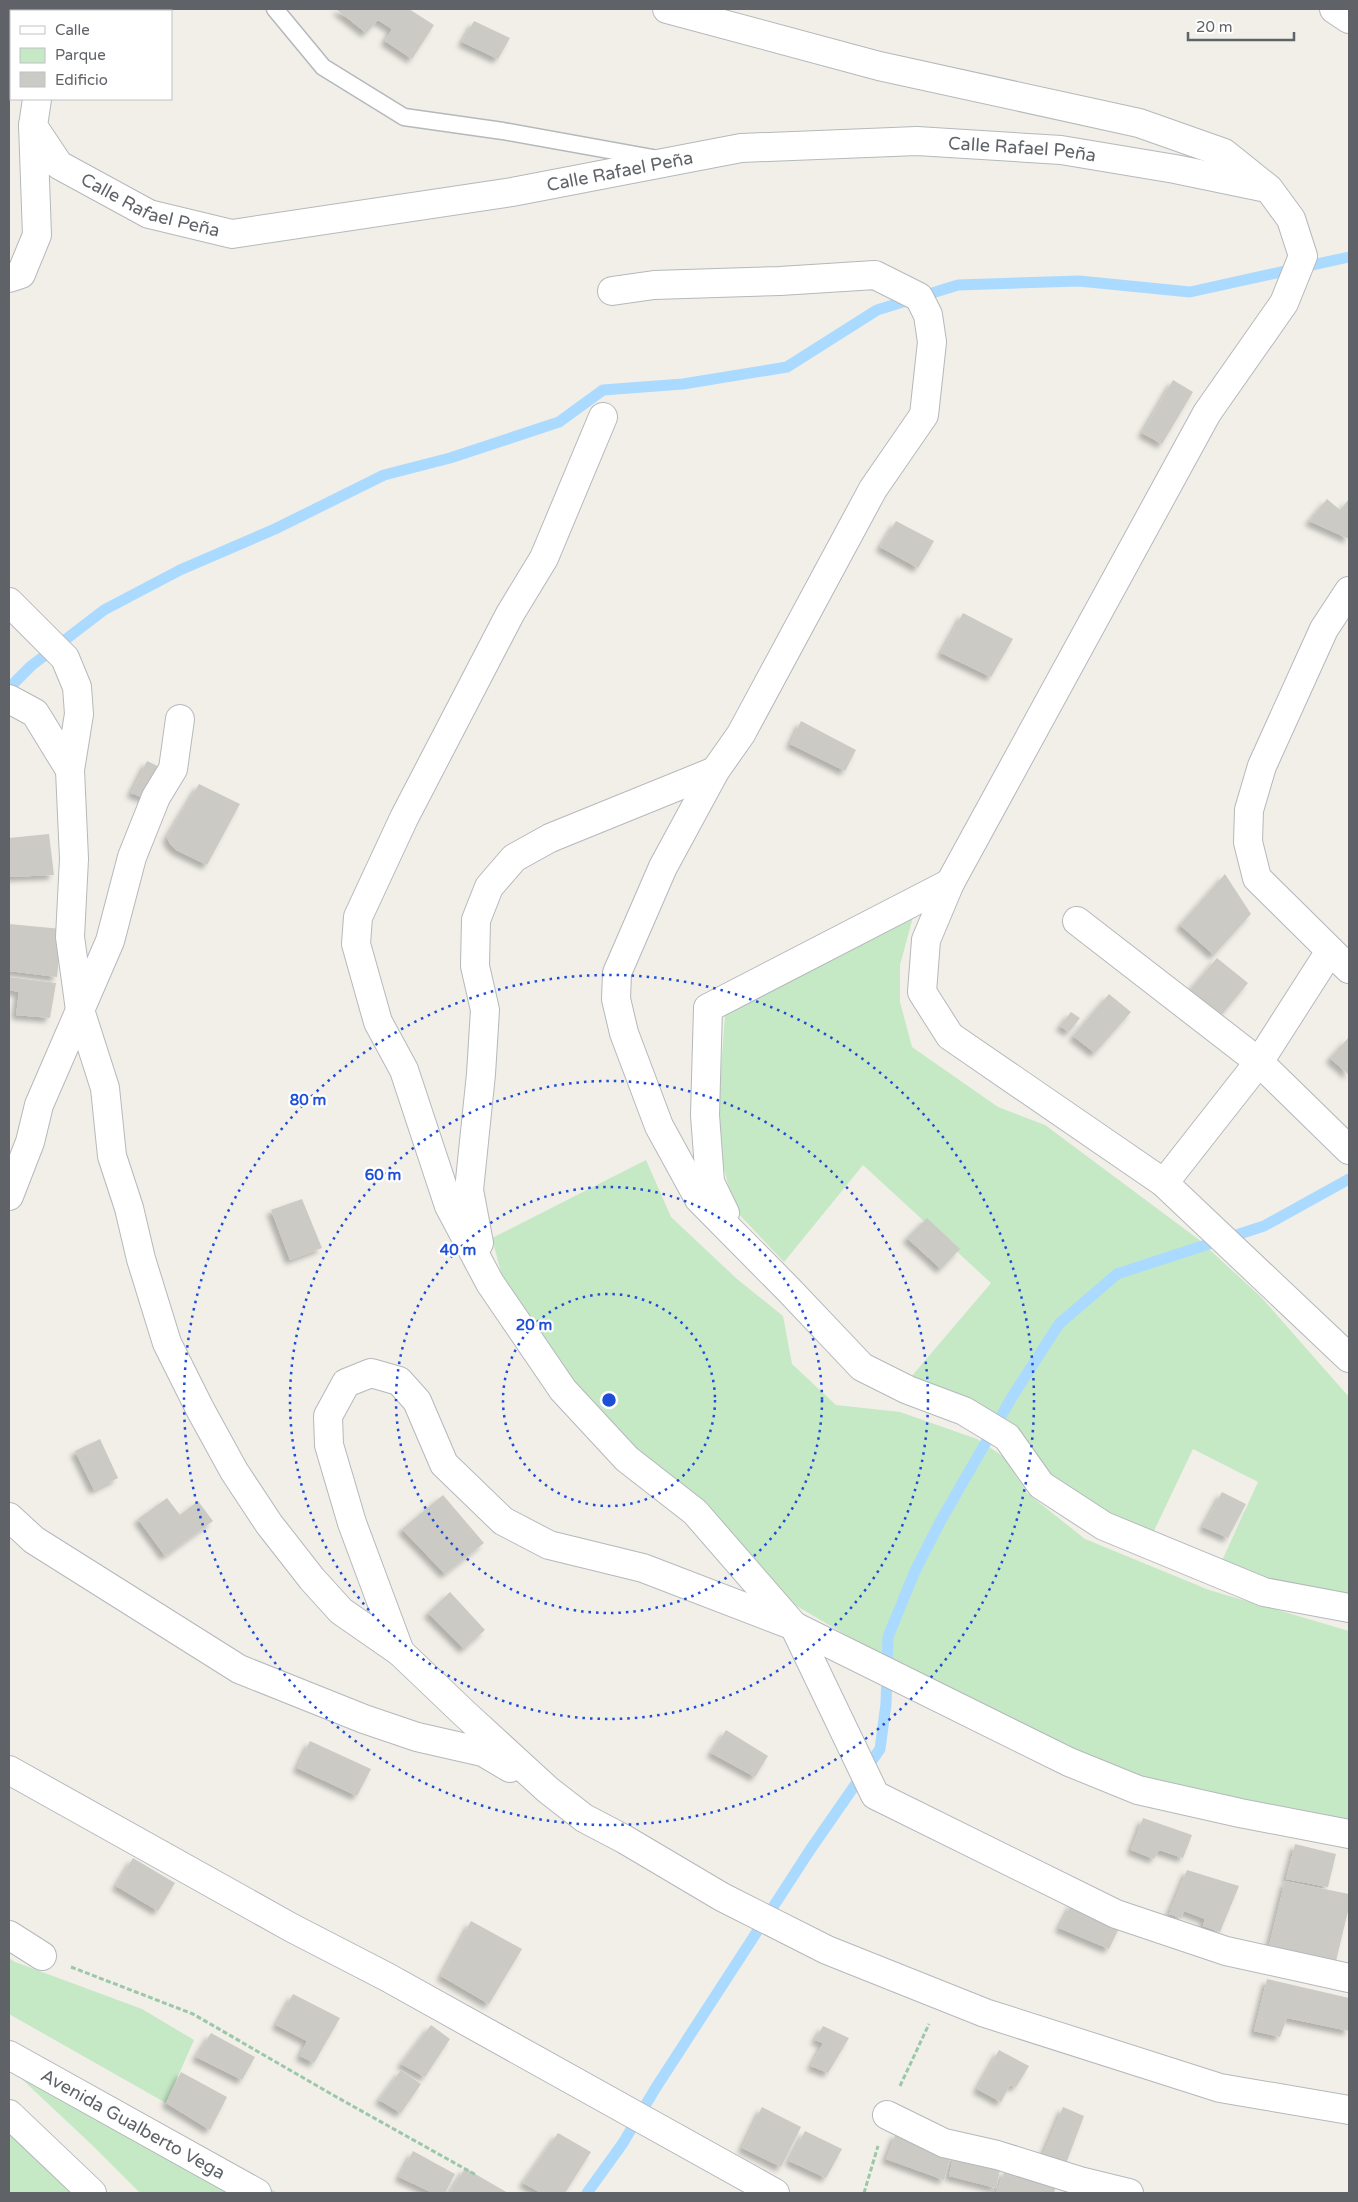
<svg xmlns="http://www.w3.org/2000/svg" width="1358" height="2202" font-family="'Varela Round',sans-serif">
<defs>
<filter id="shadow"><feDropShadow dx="-4.5" dy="4.5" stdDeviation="2.5" flood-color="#0004"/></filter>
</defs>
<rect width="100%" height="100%" fill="#f1efe8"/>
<g fill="#c5e8c5">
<polygon points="913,917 900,965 900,1002 912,1047 998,1107 1045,1125 1198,1239 1261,1297 1349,1397 1349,1597 1298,1588 1220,1565 1258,1482 1193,1449 1151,1537 1078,1501 1034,1464 1007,1420 911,1377 991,1283 863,1165 784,1262 735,1210 716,1139 725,1015"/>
<polygon points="646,1160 671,1217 737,1279 783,1316 792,1364 836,1405 900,1412 977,1439 1004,1457 1027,1493 1085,1539 1209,1590 1349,1631 1349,1828 1140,1779 1055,1740 868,1648 790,1602 620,1440 549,1354 503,1280 492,1238"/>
<polygon points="9,1958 15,1962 142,2009 194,2040 166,2103 9,2014"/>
<polygon points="9,2067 180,2141 278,2193 140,2193 91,2144"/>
<polygon points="9,2107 95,2193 9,2193"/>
</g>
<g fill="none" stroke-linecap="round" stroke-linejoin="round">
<g stroke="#aadaff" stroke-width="11">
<polyline points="9,688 31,666 104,610 180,570 275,529 384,475 450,458 559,422 603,390 683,384 787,367 877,310 958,285 1079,281 1190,292 1349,257"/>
<polyline points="587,2193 623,2143 655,2089 810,1850 880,1749 886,1704 888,1637 915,1571 940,1522 1012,1397 1059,1324 1117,1274 1264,1226 1349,1179"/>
</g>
</g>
<g fill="#cccac5" filter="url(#shadow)">
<polygon points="336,9 409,9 434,25 412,59 385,41 392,29 378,20 366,33"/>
<polygon points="474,21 510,38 498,59 462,42"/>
<polygon points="1173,380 1193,392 1162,444 1142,433"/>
<polygon points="1327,499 1340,510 1349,499 1349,539 1309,521"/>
<polygon points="896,521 934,541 918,568 880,547"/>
<polygon points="963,613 1013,639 991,677 941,653"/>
<polygon points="801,721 856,750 845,771 790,744"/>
<polygon points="147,761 166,770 149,800 131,793"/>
<polygon points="199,784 240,804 207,865 176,850 170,844 167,837"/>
<polygon points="49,834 54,875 9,877 9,838"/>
<polygon points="1225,874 1251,914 1214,955 1180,925"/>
<polygon points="9,924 62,929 57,977 9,971"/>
<polygon points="1217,958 1248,983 1215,1023 1183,998"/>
<polygon points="9,977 56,983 50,1018 16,1015 19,992 9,990"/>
<polygon points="1109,994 1131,1012 1095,1053 1073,1036"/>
<polygon points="1071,1012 1080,1018 1069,1032 1060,1026"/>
<polygon points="1349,1037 1349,1075 1330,1058"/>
<polygon points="302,1199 322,1248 290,1260 271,1210"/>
<polygon points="927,1218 960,1249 941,1269 907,1238"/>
<polygon points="100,1439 118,1478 94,1490 75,1451"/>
<polygon points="1222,1492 1246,1504 1228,1538 1203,1527"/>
<polygon points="443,1495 484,1543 445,1574 402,1529"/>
<polygon points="167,1498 180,1515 198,1501 213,1521 165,1556 138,1519"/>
<polygon points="450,1592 485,1630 464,1649 428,1613"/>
<polygon points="726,1730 768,1756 755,1777 711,1753"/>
<polygon points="310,1741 371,1769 357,1796 297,1768"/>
<polygon points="1143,1818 1192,1835 1183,1858 1159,1850 1154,1859 1131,1850"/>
<polygon points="1295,1844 1336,1854 1328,1887 1286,1879"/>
<polygon points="133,1858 175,1883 158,1911 116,1886"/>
<polygon points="1187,1870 1239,1886 1220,1932 1203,1926 1205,1919 1184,1911 1181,1918 1169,1914"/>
<polygon points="1285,1881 1349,1894 1349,1907 1336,1961 1269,1946"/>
<polygon points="1072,1903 1121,1924 1109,1949 1059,1928"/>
<polygon points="471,1921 522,1949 489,2004 441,1976"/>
<polygon points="1267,1979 1349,1998 1349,2031 1287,2018 1280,2037 1254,2031"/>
<polygon points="293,1994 340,2018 314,2063 300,2056 307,2041 276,2025"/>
<polygon points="431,2025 450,2039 425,2077 401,2064"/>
<polygon points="823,2026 849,2038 828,2073 811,2066 823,2043 815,2040"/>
<polygon points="211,2033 255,2057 242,2080 196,2057"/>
<polygon points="999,2050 1029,2066 1016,2087 1010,2085 1001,2102 977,2089"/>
<polygon points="401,2070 421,2084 401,2113 379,2100"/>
<polygon points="181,2072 227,2097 210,2130 166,2103"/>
<polygon points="762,2107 801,2127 781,2167 742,2148"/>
<polygon points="1063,2107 1084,2116 1065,2166 1042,2157"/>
<polygon points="805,2131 842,2149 826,2178 789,2161"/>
<polygon points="558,2133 591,2152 565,2193 541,2193 523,2183"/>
<polygon points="896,2133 951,2155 944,2180 886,2159"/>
<polygon points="413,2151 455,2174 445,2193 433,2193 399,2177"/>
<polygon points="954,2154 1001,2165 996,2188 949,2176"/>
<polygon points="465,2168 508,2193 450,2193"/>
<polygon points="1005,2170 1056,2186 1054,2193 996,2193"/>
</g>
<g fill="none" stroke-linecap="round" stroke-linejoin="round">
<defs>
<polyline id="lane" points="275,9 323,67 404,117 503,131 653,158"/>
<g id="street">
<polyline points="667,9 879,66 1139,123 1224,153 1269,189 1291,219 1303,256 1284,303 1207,413 950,883 926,940 922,992 950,1036 1164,1183 1349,1358"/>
<polyline points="1334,9 1349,19"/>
<polyline points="69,11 71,9"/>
<polyline points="9,73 11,79"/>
<path id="s1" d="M37,99l-4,27 26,39 90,49 83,20 280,-42 229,-44 176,-7 144,9 114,19 87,18"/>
<polyline points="9,278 21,274 37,235 33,125"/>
<polyline points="612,291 654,285 780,281 875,275 919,297 928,315 932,342 924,415 873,489 741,734 715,771 663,867 617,973 616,999 624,1033 659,1126 699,1199 789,1290 862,1367 908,1390 964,1411 1007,1437 1041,1485 1104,1526 1264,1592 1349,1608"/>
<polyline points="603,417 544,558 510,614 404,818 358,917 356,944 378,1022 404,1070 449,1206 490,1283 563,1390 627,1459 695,1512 794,1626 875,1795 1116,1914 1226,1951 1349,1978"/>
<polyline points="1349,591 1324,629 1262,766 1249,810 1248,842 1257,878 1349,969"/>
<polyline points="9,602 65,658 77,687 79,714 70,770 74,859 70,937 80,1010 105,1088 112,1156 129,1208 141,1259 167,1343 200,1409 234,1471 269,1524 312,1579 341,1611 400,1652 465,1714 548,1790 584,1818 624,1839 722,1897 827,1950 985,2013 1220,2088 1349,2110"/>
<polyline points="9,699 35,713 70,770"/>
<polyline points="1077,921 1259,1062 1349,1150"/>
<polyline points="1164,1183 1259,1062 1330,951"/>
<polyline points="9,1196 30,1142 39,1105 110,941 132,857 156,797 173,769 180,719"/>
<polyline points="725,1213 710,1182 705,1115 708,1008 950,883"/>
<polyline points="479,1243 469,1190 481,1074 485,1010 475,966 476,920 489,887 514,858 550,838 715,771"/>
<polyline points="9,1517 34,1540 239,1669 364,1719 417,1737 483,1752 510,1768"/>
<polyline points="400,1652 352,1523 329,1445 328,1416 346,1383 371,1373 399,1381 417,1401 444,1464 503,1521 549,1545 643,1568 794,1626 1069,1762 1138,1790 1240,1813 1349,1834"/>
<polyline points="9,1770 292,1928 387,1977 775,2193"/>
<polyline points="9,1935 42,1956"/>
<path id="s2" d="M9,2055l248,138"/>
<polyline points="9,2114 92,2193"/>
<polyline points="887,2115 944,2143 997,2155 1080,2181 1129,2193"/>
</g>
</defs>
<use href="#lane" stroke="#b5b8bc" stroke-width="19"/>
<use href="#street" stroke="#b5b8bc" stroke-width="30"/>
<g stroke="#9cc7a9" stroke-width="3" stroke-dasharray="5 2.5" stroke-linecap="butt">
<polyline points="71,1967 193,2014 333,2095 476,2175"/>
<polyline points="900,2086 929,2024"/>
<polyline points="864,2193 878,2146"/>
</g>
<use href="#lane" stroke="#fff" stroke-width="16"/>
<use href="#street" stroke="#fff" stroke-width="28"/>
</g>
<g fill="none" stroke="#1d4ed8" stroke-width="2.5" stroke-dasharray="2.5 5">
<circle cx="609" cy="1400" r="106"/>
<circle cx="609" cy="1400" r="213"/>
<circle cx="609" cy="1400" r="319"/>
<circle cx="609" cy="1400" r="425"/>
</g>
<g text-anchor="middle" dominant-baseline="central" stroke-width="4.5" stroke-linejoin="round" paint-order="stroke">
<g font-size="18" fill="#5f6368" stroke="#fff">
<text stroke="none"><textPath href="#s1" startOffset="1060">Calle Rafael Peña</textPath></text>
<text stroke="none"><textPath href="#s1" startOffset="655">Calle Rafael Peña</textPath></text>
<text stroke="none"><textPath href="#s1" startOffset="175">Calle Rafael Peña</textPath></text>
<text stroke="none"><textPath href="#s2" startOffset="142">Avenida Gualberto Vega</textPath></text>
</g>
</g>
<circle cx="609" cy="1400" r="8" fill="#1d4ed8" stroke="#fff" stroke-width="2.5"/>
<g font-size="15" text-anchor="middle" font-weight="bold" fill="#1d4ed8" stroke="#fff" stroke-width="4.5" stroke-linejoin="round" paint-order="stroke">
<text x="308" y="1105">80 m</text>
<text x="383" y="1180">60 m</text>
<text x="458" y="1255">40 m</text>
<text x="534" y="1330">20 m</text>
</g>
<rect width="1358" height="2202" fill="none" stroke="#5f6368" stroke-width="20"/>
<rect x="10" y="10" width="162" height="90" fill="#ffffff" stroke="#bfc1c3"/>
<rect x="20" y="26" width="25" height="8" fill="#ffffff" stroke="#bfc1c3"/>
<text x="55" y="35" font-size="15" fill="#5f6368">Calle</text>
<rect x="20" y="48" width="25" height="15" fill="#c5e8c5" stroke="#bfc1c3"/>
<text x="55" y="60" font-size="15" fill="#5f6368">Parque</text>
<rect x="20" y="72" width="25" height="15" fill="#cccac5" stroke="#bfc1c3"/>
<text x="55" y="85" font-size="15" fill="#5f6368">Edificio</text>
<path d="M1188 32v8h106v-8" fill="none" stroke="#5f6368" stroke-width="2.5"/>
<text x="1196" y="32" font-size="15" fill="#5f6368" stroke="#ffffff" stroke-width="4" paint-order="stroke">20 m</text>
</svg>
